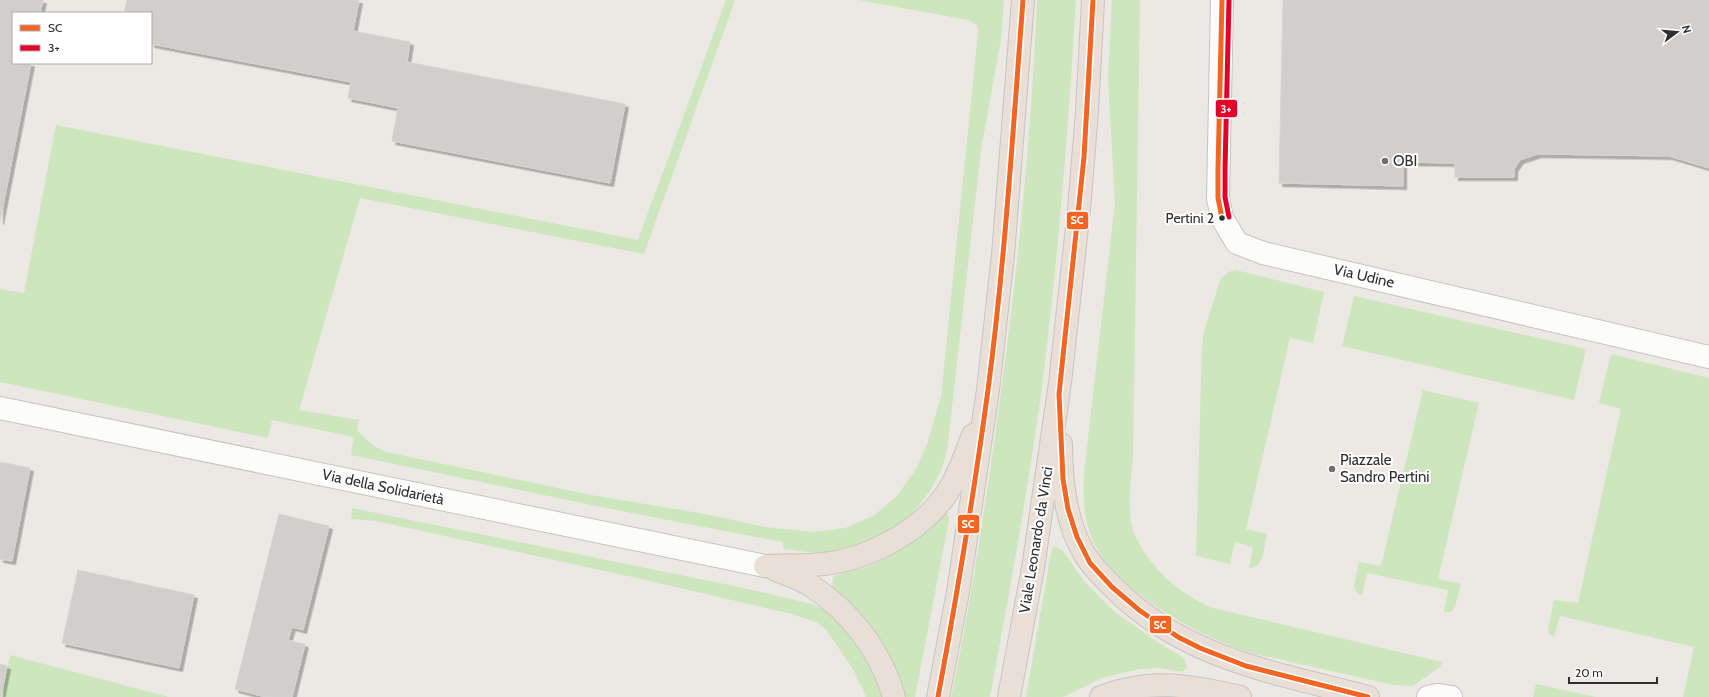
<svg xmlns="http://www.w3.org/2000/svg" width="1709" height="697" font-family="Cabin,sans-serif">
<defs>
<filter id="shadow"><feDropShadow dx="3.5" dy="3.5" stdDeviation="0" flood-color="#0004"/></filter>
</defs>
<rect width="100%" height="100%" fill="#ece8e4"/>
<g fill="#cee6be">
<polygon points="726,0 735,0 644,254 360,198 299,410 359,420 357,430 374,446 386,452 591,495 705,514 765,527 814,532 845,528 873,516 896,497 916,469 927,444 941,397 978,32 977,25 968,20 859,0 1004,0 1001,39 981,150 947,451 941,471 930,491 917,508 901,524 869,544 823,554 784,549 782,542 611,509 351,455 354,437 272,420 268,438 0,382 0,289 24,293 56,125 638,240"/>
<path d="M1037,0h39c-8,132 -18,263 -35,394 -14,101 -32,202 -51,303h-39c18,-84 31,-169 43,-254 21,-147 37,-295 43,-443z"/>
<path d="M1112,0h28l-7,457c-2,21 -5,43 -2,65 1,9 7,20 12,28 18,28 37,42 66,57l233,55 -2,5 -27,19 -19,-1 -139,-31c-53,-15 -138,-62 -162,-113 -10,-22 -10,-45 -9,-68l31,-270 -7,-123z"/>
<path d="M1236,270l88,22 -11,51 -23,-5 -44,191 21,5c-3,12 -3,35 -18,34l4,-21 -18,-5 -5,22 -34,-8 6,-210 2,-15 17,-53 7,-6z"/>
<polygon points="1354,296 1586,349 1574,400 1342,346"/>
<polygon points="1611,354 1709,378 1709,697 1683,697 1694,647 1560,616 1554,637 1549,633 1548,629 1554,600 1578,603 1621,409 1599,403"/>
<polygon points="1423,390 1479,403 1438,579 1461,584 1455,607 1451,612 1444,612 1448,590 1367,573 1362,595 1358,594 1354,586 1359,562 1381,566"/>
<path d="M352,508l387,79 73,17c39,16 57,57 72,93h-18l-13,-28 -27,-39 -8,-7 -26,-9 -155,-36 -261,-57 -25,-2z"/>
<path d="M942,513h5l2,7 -34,177h-12l-68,-107 -3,-4 1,-9c12,-6 26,-6 39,-12 26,-11 49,-34 70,-52z"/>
<polygon points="1055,546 1063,551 1084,581 1115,612 1159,643 1184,658 1187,667 1183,672 1158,668 1140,669 1102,678 1063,697 1026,697 1051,552 1052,548"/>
<polygon points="10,655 169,697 1,697"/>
<polygon points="1536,684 1596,697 1533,697"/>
</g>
<g fill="#d1cecb" stroke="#d7d4d0" filter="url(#shadow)">
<polygon points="0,0 43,0 40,13 13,13 13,63 31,63 0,221"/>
<polygon points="127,0 359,0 353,31 410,42 407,62 625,104 610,183 392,141 398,108 348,98 351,82 151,44 151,13 124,13"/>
<polygon points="1283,0 1709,0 1709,168 1669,156 1538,154 1520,160 1514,169 1514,177 1455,177 1455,163 1403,162 1403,186 1279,183"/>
<polygon points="0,462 30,468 12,561 0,559"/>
<polygon points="279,514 329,526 303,630 292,627 288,640 305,644 292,697 266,697 235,689"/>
<polygon points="78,570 194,595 179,668 62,643"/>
<polygon points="0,664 7,666 1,697 0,697"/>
</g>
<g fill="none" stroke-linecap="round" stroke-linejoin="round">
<defs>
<g id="minor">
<polyline points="1222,0 1218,198 1222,218 1237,243 1263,253 1709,357"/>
<polyline points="0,408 765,566"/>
<polyline points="1428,697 1437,695 1451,697"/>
</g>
<g id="highway">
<path d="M1061,444c0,36 4,77 23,109 8,14 20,25 31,36 70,70 162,84 253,108"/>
<path d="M765,566c19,-1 39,0 58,-2 44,-4 96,-32 122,-68 13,-18 20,-41 28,-61"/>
<path d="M774,569c11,5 25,9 36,16 40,26 71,66 84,112"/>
<polyline points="938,697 958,592 988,390 1003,255 1023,0"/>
<polyline points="1009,697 1033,568 1060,383 1079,209 1087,112 1093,0"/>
<path d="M1101,697c48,-19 90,-12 139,0"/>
</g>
</defs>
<use href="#minor" stroke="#c5c4c5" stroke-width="24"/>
<use href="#highway" stroke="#c6c5c4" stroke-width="24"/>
<use href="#minor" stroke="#fcfcfb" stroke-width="22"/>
<use href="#highway" stroke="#eadfd6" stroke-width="22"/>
<defs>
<g id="bus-1">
<polyline points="1093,0 1084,157 1059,394 1063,479 1068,509 1077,537 1090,563 1112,587 1139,610 1178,637 1200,648 1246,666 1368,697"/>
<polyline points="1222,0 1218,169 1218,198 1222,218"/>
<path d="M938,697c19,-102 36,-204 50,-307 17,-129 25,-260 35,-390"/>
</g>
<polyline id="bus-2" points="1229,217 1225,197 1225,169 1229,0"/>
</defs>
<use href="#bus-1" stroke="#fff" stroke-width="8"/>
<use href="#bus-2" stroke="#fff" stroke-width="8"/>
<use href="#bus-1" stroke="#f26522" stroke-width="5"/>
<use href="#bus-2" stroke="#e4002b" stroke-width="5"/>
</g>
<g fill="#706f6e" stroke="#fff" stroke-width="1.5">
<circle cx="1385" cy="161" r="4"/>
<circle cx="1332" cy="469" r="4"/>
</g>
<circle fill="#2e2e2e" stroke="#fff" stroke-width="1.5" cx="1222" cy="218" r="3.5"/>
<g text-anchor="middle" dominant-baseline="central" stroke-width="4" stroke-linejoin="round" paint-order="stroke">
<g font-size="14" fill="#2e2e2e" stroke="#fff" text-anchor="end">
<text x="1214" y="218">Pertini 2</text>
</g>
<g font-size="15" fill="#2e2e2e" stroke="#fff" text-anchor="start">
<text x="1393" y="161">OBI</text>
<text x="1340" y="460">Piazzale<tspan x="1340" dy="17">Sandro Pertini</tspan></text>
</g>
<g font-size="15" fill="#2e2e2e" stroke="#fff">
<text transform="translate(1364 276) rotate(13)">Via Udine</text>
<text transform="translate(383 487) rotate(12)">Via della Solidarietà</text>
<text transform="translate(1036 540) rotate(-81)">Viale Leonardo da Vinci</text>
</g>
</g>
<g stroke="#fff" stroke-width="1.5">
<rect x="1215" y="99" width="23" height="19" rx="4" fill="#e4002b"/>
<rect x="1066" y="211" width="23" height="19" rx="4" fill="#f26522"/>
<rect x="957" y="514" width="23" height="20" rx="4" fill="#f26522"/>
<rect x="1149" y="615" width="23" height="19" rx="4" fill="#f26522"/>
</g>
<g font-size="11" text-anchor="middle" font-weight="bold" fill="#fff">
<text x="1226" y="113">3+</text>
<text x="1077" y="224">SC</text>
<text x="968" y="528">SC</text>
<text x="1160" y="629">SC</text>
</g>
<rect x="12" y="12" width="140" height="52" fill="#ffffff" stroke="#ababab"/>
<rect x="20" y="25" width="20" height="6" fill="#f26522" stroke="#ababab"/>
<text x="48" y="32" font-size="12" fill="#2e2e2e">SC</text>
<rect x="20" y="45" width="20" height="6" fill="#e4002b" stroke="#ababab"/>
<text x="48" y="52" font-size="12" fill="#2e2e2e">3+</text>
<g transform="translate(1677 32) rotate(74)" stroke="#ffffff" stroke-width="3" paint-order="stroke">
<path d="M0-3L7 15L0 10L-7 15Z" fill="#2e2e2e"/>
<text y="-6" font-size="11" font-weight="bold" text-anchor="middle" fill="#2e2e2e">N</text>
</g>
<path d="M1569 677v6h88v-6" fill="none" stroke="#2e2e2e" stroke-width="2"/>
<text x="1575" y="677" font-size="12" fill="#2e2e2e" stroke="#ffffff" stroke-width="3" paint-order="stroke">20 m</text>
</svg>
